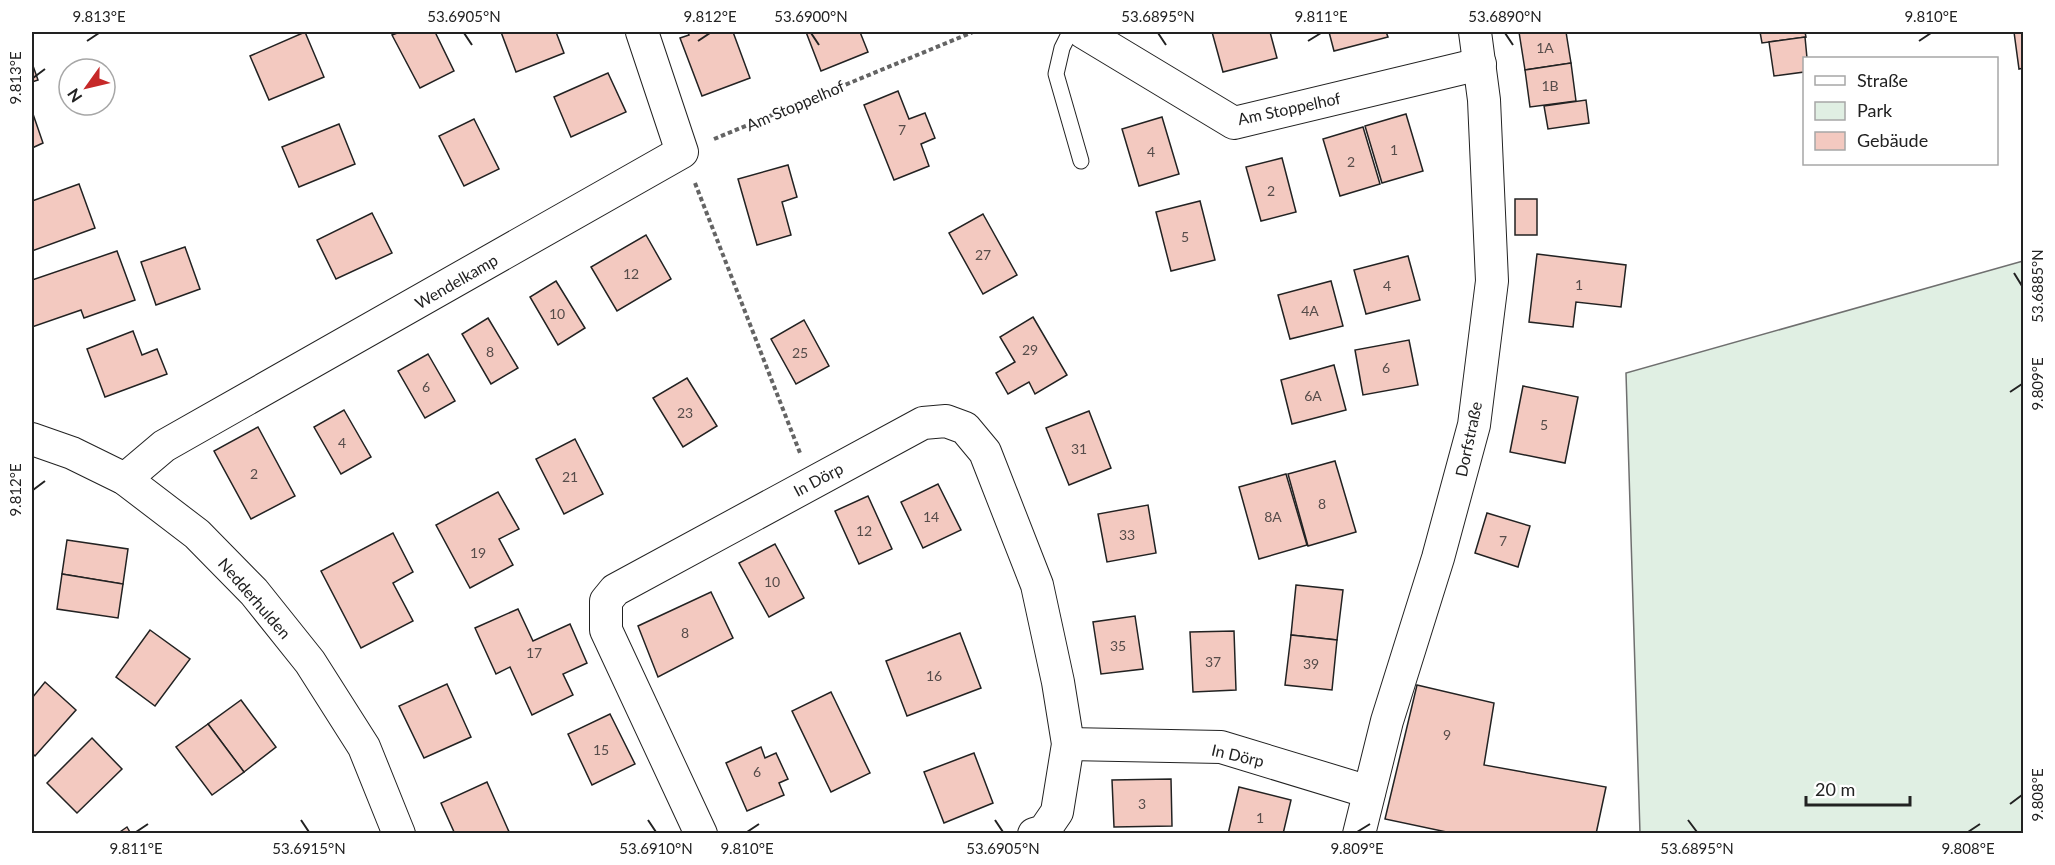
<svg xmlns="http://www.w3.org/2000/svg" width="2055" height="865" font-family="Lato,sans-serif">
<rect width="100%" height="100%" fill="#fff"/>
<polygon fill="#e0efe3" stroke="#6f6f6f" stroke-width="1.5" points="2023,261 2023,833 1640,833 1626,373"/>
<g fill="#f3c9c0" stroke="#222" stroke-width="1.5">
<polygon points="305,32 324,77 269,100 250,56"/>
<polygon points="400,32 435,32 454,71 420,88 392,35"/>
<polygon points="501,32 556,32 564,53 516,72"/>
<polygon points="688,32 733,32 750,78 702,96 680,38 689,35"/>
<polygon points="806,32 860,32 868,52 821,71"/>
<polygon points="1212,32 1270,32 1277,58 1223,72"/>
<polygon points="1329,32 1386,32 1388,37 1334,51"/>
<polygon points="1519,32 1566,32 1571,63 1525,70"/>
<polygon points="1760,32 1805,32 1806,37 1762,43"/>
<polygon points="2014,32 2024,32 2024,68 2019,69"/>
<polygon points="1805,37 1807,58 1804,58 1804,72 1774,76 1769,42"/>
<polygon points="32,63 38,80 32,82"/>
<polygon points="1571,63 1576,101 1530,107 1525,70"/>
<polygon points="608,73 626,112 571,137 554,97"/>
<polygon points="898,91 909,119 925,113 935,138 921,144 929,166 894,180 864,105"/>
<polygon points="1586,100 1589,123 1548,129 1544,106"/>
<polygon points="33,114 43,143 32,148 32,115"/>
<polygon points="1406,114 1423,171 1382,183 1365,126"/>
<polygon points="1162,117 1179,174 1139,186 1122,129"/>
<polygon points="474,119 499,169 464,186 439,136"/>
<polygon points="339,124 355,164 299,187 282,147"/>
<polygon points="1363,127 1380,184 1340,196 1323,139"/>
<polygon points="1282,158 1296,212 1261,221 1246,167"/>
<polygon points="788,165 797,197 782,202 791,235 757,245 738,179"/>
<polygon points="79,184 95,228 32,251 32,201"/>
<rect x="1515" y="199" width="22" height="36"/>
<polygon points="1200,201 1215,260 1171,271 1156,212"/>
<polygon points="372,213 392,253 336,279 317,240"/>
<polygon points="983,214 1017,275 983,294 949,233"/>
<polygon points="646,235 671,279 617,311 591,267"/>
<polygon points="185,247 200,289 156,305 141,262"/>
<polygon points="117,251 135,300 84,318 81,310 32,327 32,280"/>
<polygon points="1537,254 1626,265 1621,307 1576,302 1573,327 1529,322"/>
<polygon points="1408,256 1420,300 1366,314 1354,270"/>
<polygon points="556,281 585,328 558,345 530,297"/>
<polygon points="1331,281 1343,326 1290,339 1278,295"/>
<polygon points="1033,317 1067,375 1035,394 1029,382 1008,394 996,373 1015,362 1000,337"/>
<polygon points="488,318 518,368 491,384 462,334"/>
<polygon points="804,320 829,366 796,384 771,339"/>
<polygon points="133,331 142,355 157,349 167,374 105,397 87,349"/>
<polygon points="1409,340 1418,385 1363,395 1355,350"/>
<polygon points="428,354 455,401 425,418 398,371"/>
<polygon points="1334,365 1346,410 1292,424 1281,380"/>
<polygon points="687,378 717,426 683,447 653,398"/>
<polygon points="1523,386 1578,397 1565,463 1510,452"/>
<polygon points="344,410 371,457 341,474 314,427"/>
<polygon points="1089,411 1111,468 1069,485 1046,428"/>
<polygon points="258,427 295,496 251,519 214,451"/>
<polygon points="575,439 603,494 564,514 536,459"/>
<polygon points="1335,461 1356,532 1308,546 1288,474"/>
<polygon points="1286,474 1307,545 1259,559 1239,487"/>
<polygon points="938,484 961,530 923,548 901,502"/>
<polygon points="498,492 519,529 499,539 513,565 470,588 436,525"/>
<polygon points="868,496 892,549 859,564 835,511"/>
<polygon points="1148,505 1156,553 1107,562 1098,514"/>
<polygon points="1487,513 1530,526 1518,567 1475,553"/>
<polygon points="393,533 413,572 393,583 413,621 361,648 321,571"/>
<polygon points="67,540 128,549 123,584 62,574"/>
<polygon points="775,544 804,598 769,617 739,563"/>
<polygon points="62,574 123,584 118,618 57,609"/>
<polygon points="1296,585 1343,590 1337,640 1291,635"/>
<polygon points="711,592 733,638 658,677 638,626"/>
<polygon points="518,609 533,641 570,624 587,663 563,674 573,695 532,715 510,667 496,674 475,628"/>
<polygon points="1135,616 1143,669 1101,674 1093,622"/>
<polygon points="150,630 190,659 155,706 116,677"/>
<polygon points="1234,631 1236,690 1193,692 1190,632"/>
<polygon points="960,633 981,688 907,716 886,661"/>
<polygon points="1291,635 1337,640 1332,690 1285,685"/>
<polygon points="45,682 76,710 35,756 32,753 32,698"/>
<polygon points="447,684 471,737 424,758 399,706"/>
<polygon points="1417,685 1494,703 1484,765 1606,787 1596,834 1456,834 1385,819"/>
<polygon points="831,692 870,773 831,792 792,711"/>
<polygon points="241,700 276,747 244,772 208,724"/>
<polygon points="610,714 635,764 592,785 568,734"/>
<polygon points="208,724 244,772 212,795 176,747"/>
<polygon points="92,738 122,769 77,813 47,783"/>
<polygon points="761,747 765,758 776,753 788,779 779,783 784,795 747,811 726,763"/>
<polygon points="974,753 993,803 944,823 924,772"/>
<polygon points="1171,779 1172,826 1114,827 1112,780"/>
<polygon points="487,782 510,834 455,834 441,803"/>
<polygon points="1239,787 1291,800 1283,834 1228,834"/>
<polygon points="127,827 131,834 117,834"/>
</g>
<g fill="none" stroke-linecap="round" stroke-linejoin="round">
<defs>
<polyline id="lane" points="1070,32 1062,48 1056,74 1081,161"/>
<g id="street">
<polyline points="1083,32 1234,123 1480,64"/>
<polyline points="32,439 72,453 125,479 197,534 254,592 310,662 364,747 399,834"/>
<polyline points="125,479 164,446 682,152 642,32"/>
<polyline points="1068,744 1221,747 1369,792"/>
<polyline points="701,834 606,630 606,601 615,590 923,423 946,421 965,428 985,452 1037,585 1058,682 1068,744 1057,812 1044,831 1034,834"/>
<polyline points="1359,834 1387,721 1438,558 1474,425 1492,281 1484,100 1475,32"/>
</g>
</defs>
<use href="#lane" stroke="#222" stroke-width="17"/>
<use href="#street" stroke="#222" stroke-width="34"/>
<g stroke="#646464" stroke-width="4" stroke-dasharray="4.5 3" stroke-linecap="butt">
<polyline points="714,139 973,32"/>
<polyline points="695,183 800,453"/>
</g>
<use href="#lane" stroke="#fff" stroke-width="15"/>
<use href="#street" stroke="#fff" stroke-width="32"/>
</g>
<path fill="none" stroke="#222" stroke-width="2" d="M464,33l8,12M811,33l8,12M1158,33l8,12M1505,33l8,12M87,41l12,-8M698,41l12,-8M1308,41l13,-8M1919,41l12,-8M33,78l12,-9M2014,273l8,13M2010,392l12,-8M33,490l12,-9M2010,804l12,-9M301,820l8,12M648,820l8,12M995,820l8,12M1688,820l9,12M136,832l12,-8M747,832l12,-8M1357,832l13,-8M1968,832l12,-8"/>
<g text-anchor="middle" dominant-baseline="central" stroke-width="4.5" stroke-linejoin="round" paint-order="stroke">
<g font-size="14" fill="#564c4a">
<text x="1545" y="47">1A</text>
<text x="1550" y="85">1B</text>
<text x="902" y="129">7</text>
<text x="1394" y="149">1</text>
<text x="1151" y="151">4</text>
<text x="1351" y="161">2</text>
<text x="1271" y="190">2</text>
<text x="1185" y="236">5</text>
<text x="983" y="254">27</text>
<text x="631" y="273">12</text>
<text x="1579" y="284">1</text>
<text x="1387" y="285">4</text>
<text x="1310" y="310">4A</text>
<text x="557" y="313">10</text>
<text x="1030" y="349">29</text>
<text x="490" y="351">8</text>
<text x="800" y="352">25</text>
<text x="1386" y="367">6</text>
<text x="426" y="386">6</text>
<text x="1313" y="395">6A</text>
<text x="685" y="412">23</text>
<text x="1544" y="424">5</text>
<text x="342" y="442">4</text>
<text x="1079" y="448">31</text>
<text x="254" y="473">2</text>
<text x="570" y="476">21</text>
<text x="1322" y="503">8</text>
<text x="931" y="516">14</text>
<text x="1273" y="516">8A</text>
<text x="864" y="530">12</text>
<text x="1127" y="534">33</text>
<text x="1503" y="540">7</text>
<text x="478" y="552">19</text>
<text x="772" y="581">10</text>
<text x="685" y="632">8</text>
<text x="1118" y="645">35</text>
<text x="534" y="652">17</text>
<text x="1213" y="661">37</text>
<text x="1311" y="663">39</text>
<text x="934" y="675">16</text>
<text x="1447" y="734">9</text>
<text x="601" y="749">15</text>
<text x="757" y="771">6</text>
<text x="1142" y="803">3</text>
<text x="1260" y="817">1</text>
</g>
<g font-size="16" fill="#222" stroke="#fff">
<text transform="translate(795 105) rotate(-23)">Am Stoppelhof</text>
<text transform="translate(1289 108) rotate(-12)">Am Stoppelhof</text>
<text transform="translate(456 281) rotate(-30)">Wendelkamp</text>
<text transform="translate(1468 439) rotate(-78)">Dorfstraße</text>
<text transform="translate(818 479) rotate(-28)">In Dörp</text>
<text transform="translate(255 598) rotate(49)">Nedderhulden</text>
<text transform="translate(1238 755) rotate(13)">In Dörp</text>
</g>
</g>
<rect width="2055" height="865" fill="none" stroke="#ffffff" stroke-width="66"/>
<rect x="1803" y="57" width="195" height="108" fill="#ffffff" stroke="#a7a7a7" stroke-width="1.5"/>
<rect x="1815" y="76" width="30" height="9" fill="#ffffff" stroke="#a7a7a7" stroke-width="1.5"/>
<text x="1857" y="87" font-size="18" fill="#222222">Straße</text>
<rect x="1815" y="102" width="30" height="18" fill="#e0efe3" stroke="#a7a7a7" stroke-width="1.5"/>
<text x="1857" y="117" font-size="18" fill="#222222">Park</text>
<rect x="1815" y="132" width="30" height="18" fill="#f3c9c0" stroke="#a7a7a7" stroke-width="1.5"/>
<text x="1857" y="147" font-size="18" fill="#222222">Gebäude</text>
<g transform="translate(87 87) rotate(236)"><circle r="28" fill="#ffffff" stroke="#a7a7a7" stroke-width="1.5"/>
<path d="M0-4.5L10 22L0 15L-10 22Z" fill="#c62828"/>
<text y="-9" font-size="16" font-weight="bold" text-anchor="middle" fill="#222222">N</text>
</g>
<path d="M1806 796v9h104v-9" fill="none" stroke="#222222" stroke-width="3"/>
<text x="1815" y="796" font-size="18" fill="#222222" stroke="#ffffff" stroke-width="4.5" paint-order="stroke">20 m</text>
<rect x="33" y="33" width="1989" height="799" fill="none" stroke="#222" stroke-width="2"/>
<g font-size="15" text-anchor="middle" fill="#222">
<text x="99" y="22">9.813°E</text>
<text x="464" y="22">53.6905°N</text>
<text x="710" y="22">9.812°E</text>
<text x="811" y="22">53.6900°N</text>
<text x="1158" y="22">53.6895°N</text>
<text x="1321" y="22">9.811°E</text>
<text x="1505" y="22">53.6890°N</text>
<text x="1931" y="22">9.810°E</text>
<text transform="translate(16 78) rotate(-90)" y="5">9.813°E</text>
<text transform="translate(2038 286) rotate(-90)" y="5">53.6885°N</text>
<text transform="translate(2038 384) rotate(-90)" y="5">9.809°E</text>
<text transform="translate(16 490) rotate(-90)" y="5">9.812°E</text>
<text transform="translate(2038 795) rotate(-90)" y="5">9.808°E</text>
<text x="136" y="854">9.811°E</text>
<text x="309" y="854">53.6915°N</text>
<text x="656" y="854">53.6910°N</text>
<text x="747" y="854">9.810°E</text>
<text x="1003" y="854">53.6905°N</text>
<text x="1357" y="854">9.809°E</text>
<text x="1697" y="854">53.6895°N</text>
<text x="1968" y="854">9.808°E</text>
</g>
</svg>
